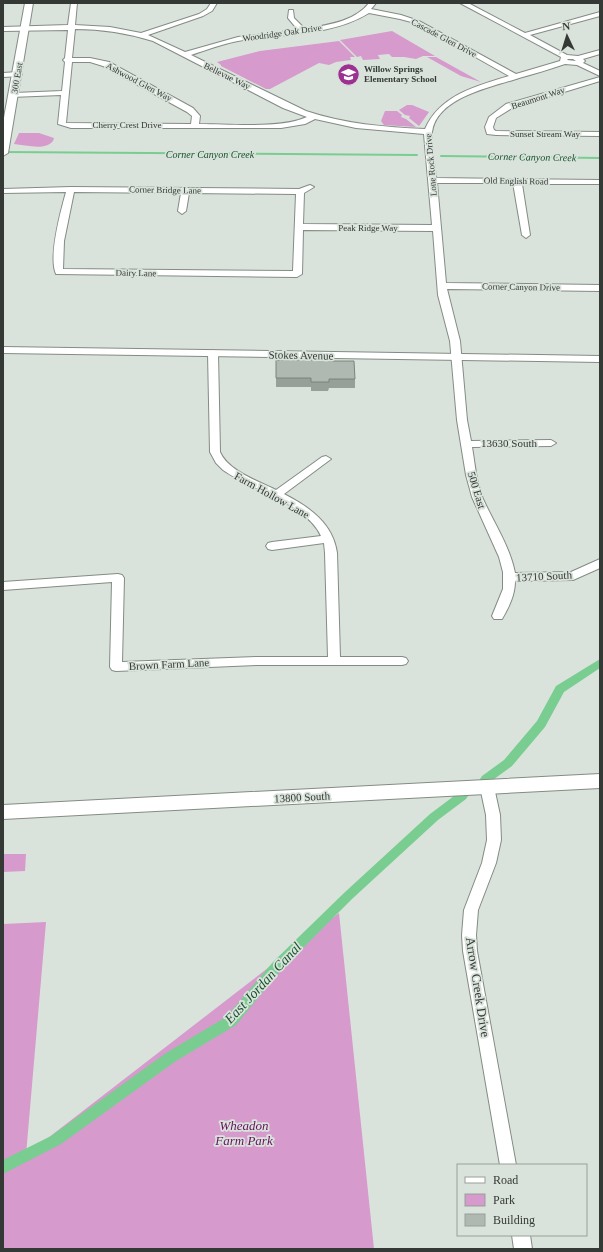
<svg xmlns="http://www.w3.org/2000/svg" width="603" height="1252" font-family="'Times New Roman',serif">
<rect width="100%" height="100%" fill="#d9e3db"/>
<g fill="#d69acc">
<polygon points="392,31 435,56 423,56 416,59 404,57 392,57 389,54 378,55 380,59 363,60 361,56 357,57 340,40"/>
<polygon points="339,41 355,57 350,57 351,60 336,62 329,65 319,63 270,89 266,89 221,66 221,65 217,62 260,51"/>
<polygon points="427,57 436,57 481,82 461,76"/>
<polygon points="407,105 412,105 429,112 419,126 409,118 410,116 405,115 399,110"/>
<polygon points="385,111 397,111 402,115 401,117 406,119 416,127 384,125 381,121"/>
<path d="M19,133h20l15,5 -1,3c-8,10 -27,4 -39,3z"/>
<polygon points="3,854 26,854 25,871 3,872"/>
<polygon points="339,913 374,1249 3,1249 3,924 46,922 26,1155"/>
</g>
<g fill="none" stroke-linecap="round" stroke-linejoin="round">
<g stroke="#7acd90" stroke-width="2">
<polyline points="3,152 417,155"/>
<polyline points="441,156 600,158"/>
</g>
<g fill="#7acd90" fill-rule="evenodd">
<polygon points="600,659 600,668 564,692 545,727 512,766 490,782 486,783 482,782 480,779 482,776 504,760 537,721 556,686"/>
<polygon points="462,792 466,793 468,796 466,799 438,820 352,899 281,970 236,1025 176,1061 61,1144 3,1174 3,1160 51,1136 166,1053 226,1017 273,962 344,893 430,814 458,793"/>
</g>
<defs>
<g id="minor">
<path d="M71,3h6l-2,22 35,2 31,6 58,-19 8,-5 4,-6h6l-5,8 -9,5 -55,19 37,17 53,-15 60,-7 -10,-12 1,-8h4l1,8 11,11c22,-4 49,-7 64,-26h7l-5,6 30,6 18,6 97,53 44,-13 1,-4 -101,-54h8l57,30 75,-21v4l-70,19 37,20 11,1 22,-6v4l-17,5 2,2 -2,2 17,8v5l-23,-11 -12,-1c-15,5 -31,10 -46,14 -27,9 -82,19 -87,54 -2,9 3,35 4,46l164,2v4h-78l8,51 -4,3 -4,-3 -9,-52h-76l9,100 154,2v6l-153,-2 13,52 7,79 4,21 80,-1 5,3 -5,3 -79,1c3,17 4,36 11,52 11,24 27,48 32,74l56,-1 29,-13v9l-27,12 -58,1c0,14 -6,26 -13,38h-8l-2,-3 11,-27v-17l-4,-15 -27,-60 -6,-22 -9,-55 -7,-79 -12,-46 -5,-64 -130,-1 -1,44 -5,3 -241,-3c-8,-17 5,-64 10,-82l-63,1v-4l68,-2 228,2 11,-4 4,2 -10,6 -1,31 129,1 -8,-91 -68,-6 -41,-9 -10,5 -24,4h-210l-13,-4 3,-29 -50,2v-4h3l48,-2 3,-29 -2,-2 2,-2 3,-28 -65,1v-4l65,-2zM369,13l31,6 15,4 94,53c-33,10 -69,19 -84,53 -41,-2 -80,-5 -119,-18l-115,-56c15,-5 31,-11 47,-14 43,-8 92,-4 131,-28zM75,29c27,0 52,4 78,12l130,67 24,9c-26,12 -78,7 -108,7l1,-8 -7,-8 -84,-46 -19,-4h-18zM573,59l3,2 -9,-1 1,-1zM72,62h18l13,4 84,46 5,4 -1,8 -125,-1zM74,192l107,1 -3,18 4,3 4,-3 3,-18 107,1 -3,77 -230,-2 1,-28z"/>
<polygon points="18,72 22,74 21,76 3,77 3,73"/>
<polygon points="600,77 600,81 512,108 496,118 493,127 494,130 496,131 600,132 600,136 496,135 487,134 485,127 489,117 506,104"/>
<path d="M213,350l5,3 2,99c8,19 38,29 56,38l46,-33 4,-1 5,3 -47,35c25,13 49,29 53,59l3,104h62l4,1 2,3 -2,3 -4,1h-146l-140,6 -4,-1 -2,-3 2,-85 -109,8v-8l115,-8 4,1 2,3 -2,84 134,-5h72l-3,-104 -1,-10 -52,7 -4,-1 -2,-3 2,-3 4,-1 49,-6c-15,-33 -70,-46 -98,-66l-7,-7 -6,-11 -2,-99z"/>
<polygon points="487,782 492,783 494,787 500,815 501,840 496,863 478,910 476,935 477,951 516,1165 500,1165 463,951 462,935 464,910 482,863 487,840 486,815 480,787 482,783"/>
<polygon points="512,1235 530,1235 532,1249 514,1249"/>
</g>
<polygon id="tertiary" points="3,347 600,356 600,362 3,353"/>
<g id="secondary">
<polygon points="25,3 33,3 8,153 3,156 3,123"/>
<polygon points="600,774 600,788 3,819 3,805"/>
</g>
</defs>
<use href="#minor" stroke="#838c84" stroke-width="2"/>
<use href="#tertiary" stroke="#838c84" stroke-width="2"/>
<use href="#secondary" stroke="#838c84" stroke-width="2"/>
<use href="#minor" fill="#fff" fill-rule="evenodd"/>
<use href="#tertiary" fill="#fff" fill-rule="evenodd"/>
<use href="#secondary" fill="#fff" fill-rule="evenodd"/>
</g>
<polygon fill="#969f98" points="312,360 329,361 355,379 355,388 329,388 328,391 311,391 311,387 276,387 276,378"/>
<polygon fill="#afb9b1" stroke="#7a827c" points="312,357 329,357 329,361 354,361 355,379 329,379 329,382 311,382 311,378 276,378 276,360 312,360"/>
<defs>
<symbol id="school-disc" viewBox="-11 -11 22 22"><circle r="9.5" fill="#9d3192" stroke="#d9e3db"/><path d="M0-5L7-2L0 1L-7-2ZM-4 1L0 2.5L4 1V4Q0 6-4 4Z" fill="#fff"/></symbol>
</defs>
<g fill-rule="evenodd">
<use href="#school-disc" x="336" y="62" width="25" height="25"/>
</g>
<g text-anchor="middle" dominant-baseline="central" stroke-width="3.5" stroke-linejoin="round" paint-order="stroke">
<g font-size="9" fill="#353936" stroke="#d9e3db">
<text transform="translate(282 33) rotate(-8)">Woodridge Oak Drive</text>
<text transform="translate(444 38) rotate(28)">Cascade Glen Drive</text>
<text transform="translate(227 76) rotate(26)">Bellevue Way</text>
<text transform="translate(17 78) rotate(-80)">300 East</text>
<text transform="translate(139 82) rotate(28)">Ashwood Glen Way</text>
<text transform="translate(538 98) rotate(-18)">Beaumont Way</text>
<text x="127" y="125">Cherry Crest Drive</text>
<text x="545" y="134">Sunset Stream Way</text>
<text transform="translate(431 165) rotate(-95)">Lone Rock Drive</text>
<text transform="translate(516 181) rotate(1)">Old English Road</text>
<text transform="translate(165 190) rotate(1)">Corner Bridge Lane</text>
<text x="368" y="228">Peak Ridge Way</text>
<text transform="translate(136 273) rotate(1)">Dairy Lane</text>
<text transform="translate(521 287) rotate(1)">Corner Canyon Drive</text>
</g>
<g font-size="9" font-weight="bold" fill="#353936" stroke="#d9e3db" text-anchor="start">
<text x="364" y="69">Willow Springs<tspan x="364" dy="10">Elementary School</tspan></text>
</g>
<g font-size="10" font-style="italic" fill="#14512a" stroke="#d9e3db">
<text x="210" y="154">Corner Canyon Creek</text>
<text transform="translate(532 157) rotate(1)">Corner Canyon Creek</text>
</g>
<g font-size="11" fill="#353936" stroke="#d9e3db">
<text transform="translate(301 355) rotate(1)">Stokes Avenue</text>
<text x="509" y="443">13630 South</text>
<text transform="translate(477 490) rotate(73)">500 East</text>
<text transform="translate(272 495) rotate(29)">Farm Hollow Lane</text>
<text transform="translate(544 576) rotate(-3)">13710 South</text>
<text transform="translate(169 664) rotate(-3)">Brown Farm Lane</text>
<text transform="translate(302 797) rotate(-3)">13800 South</text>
</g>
<g font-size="13" fill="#353936" stroke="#d9e3db">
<text transform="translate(478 987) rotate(81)">Arrow Creek Drive</text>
</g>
<g font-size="13" font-style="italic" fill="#670f5f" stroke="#d9e3db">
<text x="244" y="1125">Wheadon<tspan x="244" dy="15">Farm Park</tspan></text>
</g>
<g font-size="14" font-style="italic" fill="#14512a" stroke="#d9e3db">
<text transform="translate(263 983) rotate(-47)">East Jordan Canal</text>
</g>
</g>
<rect width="603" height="1252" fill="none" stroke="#353936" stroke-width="8"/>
<rect x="457" y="1164" width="130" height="72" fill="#d9e3db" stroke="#979f99"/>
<rect x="465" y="1177" width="20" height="6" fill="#ffffff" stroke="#979f99"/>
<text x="493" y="1184" font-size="12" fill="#353936">Road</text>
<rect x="465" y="1194" width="20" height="12" fill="#d69acc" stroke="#979f99"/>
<text x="493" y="1204" font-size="12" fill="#353936">Park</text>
<rect x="465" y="1214" width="20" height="12" fill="#afb9b1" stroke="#979f99"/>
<text x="493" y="1224" font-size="12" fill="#353936">Building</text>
<g transform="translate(567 36) rotate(356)" stroke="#d9e3db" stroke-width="3" paint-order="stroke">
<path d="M0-3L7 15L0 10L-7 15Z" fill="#353936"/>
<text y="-6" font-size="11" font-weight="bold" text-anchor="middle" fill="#353936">N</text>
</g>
</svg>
